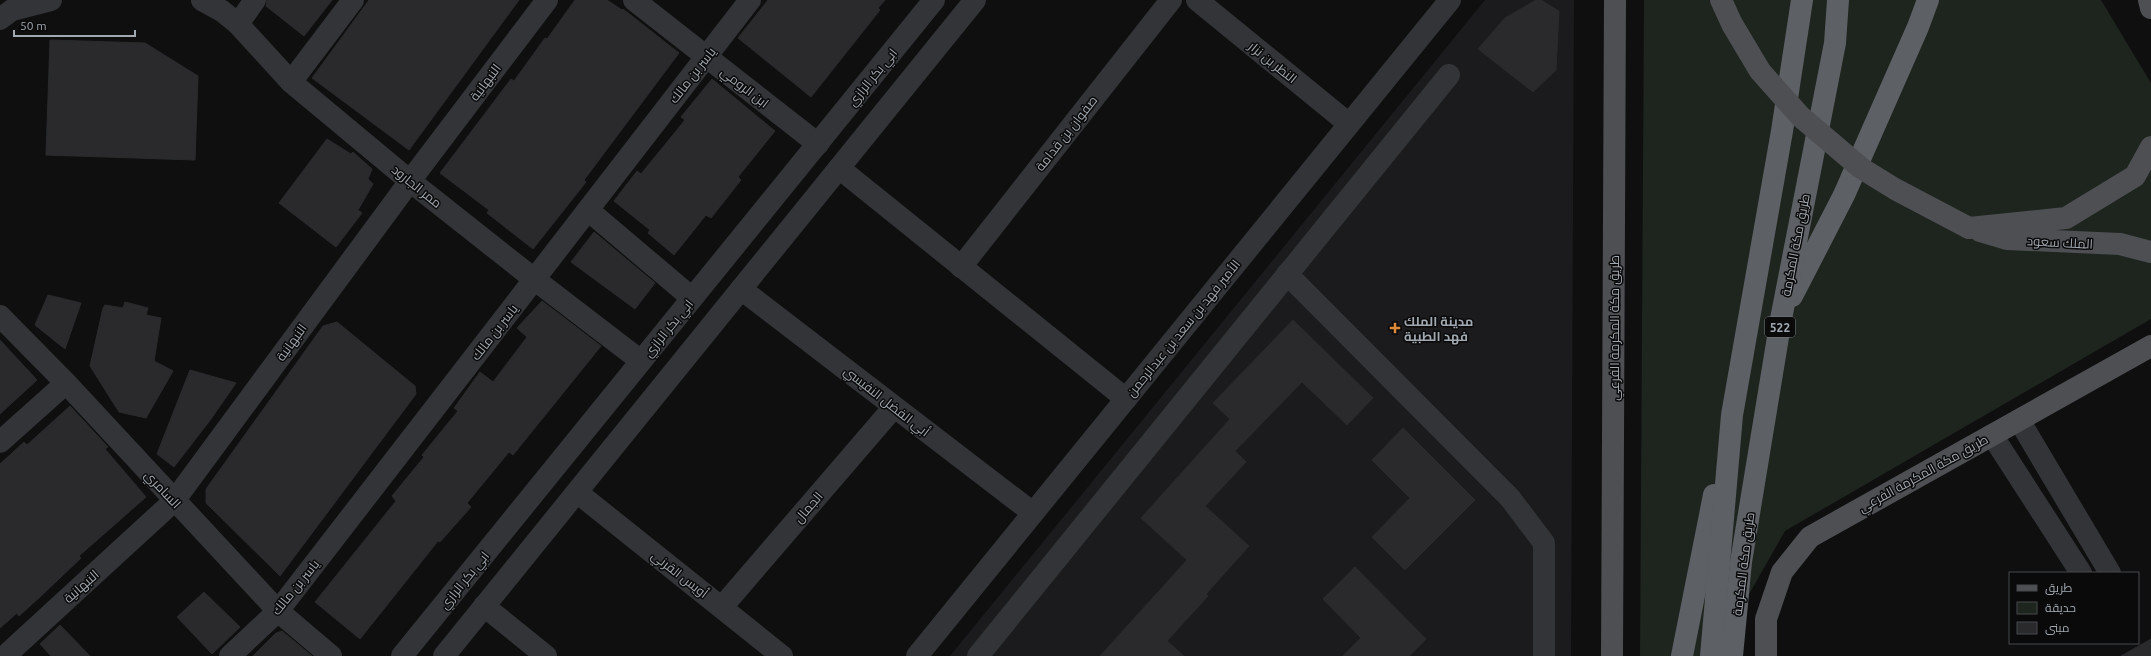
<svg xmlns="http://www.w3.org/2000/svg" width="2151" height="656" font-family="Ubuntu,Cairo,sans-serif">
<rect width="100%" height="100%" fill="#0f0f10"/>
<polygon fill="#1b1b1d" points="1485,0 1574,0 1571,656 950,656"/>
<polygon fill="#1e241e" points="1644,0 2101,0 2151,83 2151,319 1785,531 1714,656 1640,656"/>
<g fill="#2a2a2c" stroke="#292a2c">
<polygon points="267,0 332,0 304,36 266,6"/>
<polygon points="369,0 519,0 409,150 312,78"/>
<polygon points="575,0 607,0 622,10 623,9 679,53 584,180 586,182 533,249 487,213 489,210 440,173 511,79 514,81 545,38 547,39"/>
<polygon points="768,0 885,0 878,8 880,10 811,97 738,38"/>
<polygon points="1536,0 1541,0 1559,11 1556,70 1533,92 1478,49 1505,18"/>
<polygon points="50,40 145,43 198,76 195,160 46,155"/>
<polygon points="712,79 775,131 738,177 741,180 711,218 706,215 674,255 648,233 650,230 614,201 637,171 641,174 685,120 681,117"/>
<polygon points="327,139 351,154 353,152 372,169 368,179 373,184 358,210 362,213 336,247 279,203"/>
<polygon points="594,232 655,283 635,309 571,262"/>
<polygon points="48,295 81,303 65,349 35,325"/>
<polygon points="542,301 601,346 513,455 509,452 467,503 471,507 440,542 438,541 360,639 315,602 396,501 392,496 424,457 422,455 458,411 454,408 480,372 493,382 527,337 517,328"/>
<polygon points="125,302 148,308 146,315 161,318 154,361 173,371 146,418 119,412 90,366 103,308 105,305 123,308"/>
<polygon points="1293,320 1373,398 1347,425 1302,382 1235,451 1246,462 1205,506 1249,546 1206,594 1208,596 1167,641 1184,656 1100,656 1187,560 1141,518 1230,419 1213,403"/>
<polygon points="337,322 415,386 416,394 280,576 206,503 206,489 323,326"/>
<polygon points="0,340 37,380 0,414"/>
<polygon points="190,370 236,383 211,419 174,467 157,454"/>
<polygon points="70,406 108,447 105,449 146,497 79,556 81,558 40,597 19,616 17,613 0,628 0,464 24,442 27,445"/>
<polygon points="1403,428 1475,500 1405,570 1372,537 1410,498 1372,460"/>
<polygon points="1355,567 1426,639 1409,656 1343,656 1361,638 1323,599"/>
<polygon points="204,592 240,627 212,654 177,617"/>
<polygon points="60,625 90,656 51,656 40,644"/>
<polygon points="282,631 312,656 253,656 276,633"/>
<polygon points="2151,639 2151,656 2121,656"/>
</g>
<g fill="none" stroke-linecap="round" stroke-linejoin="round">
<g stroke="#323437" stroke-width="22">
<polyline points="202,0 222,11 238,24 291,82 410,181 534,279 641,361"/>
<polyline points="634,0 818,144"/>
<polyline points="1197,0 1349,124"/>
<polyline points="0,19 12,10 51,0"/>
<polyline points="238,24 255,0"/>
<polyline points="291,82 353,0"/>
<polyline points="839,168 1126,399"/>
<polyline points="588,210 692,298"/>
<polyline points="961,267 1171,0"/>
<polyline points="1287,274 1510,498 1544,543 1544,656"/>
<polyline points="741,289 1033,513"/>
<polyline points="0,316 66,383 278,611 331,656"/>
<polyline points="2019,420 2110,573"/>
<polyline points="1992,435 2081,573"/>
<polyline points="0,442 66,383"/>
<polyline points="578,493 782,656"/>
<polyline points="484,606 546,656"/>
<polyline points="722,607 894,407"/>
<polyline points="5,656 174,501 410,181 547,0"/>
<polyline points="230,656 278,611 750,0"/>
<polyline points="402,656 934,0"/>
<polyline points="444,656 975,0"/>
<polyline points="917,656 1450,0"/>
<polyline points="978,656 1449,75"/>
</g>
<g stroke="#4d4f53" stroke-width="22">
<polyline points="2149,0 2151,8"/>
<polyline points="1969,228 2066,218 2135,176 2151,147"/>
<polyline points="1980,231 2007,239 2120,244 2151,252"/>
<polyline points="1612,656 1615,0"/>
<polyline points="1766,656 1766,619 1782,572 1810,537 2151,346"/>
</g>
<g stroke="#5d6065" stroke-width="22">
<polyline points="1792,296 1844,195 1918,27 1928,0"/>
<polyline points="1682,656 1714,495"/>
<polyline points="1711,656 1732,415 1782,131 1802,0"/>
<polyline points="1732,656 1741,562 1781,319 1835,43 1838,0"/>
</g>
<polyline stroke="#4d4f53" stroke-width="22" points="1721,0 1732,24 1760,71 1801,117 1861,168 1895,189 1969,228"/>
</g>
<path fill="#dd893a" stroke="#0a0a0b" stroke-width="1.5" d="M1393 322h4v4h4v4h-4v4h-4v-4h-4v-4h4z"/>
<g text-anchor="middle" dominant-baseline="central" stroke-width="3" stroke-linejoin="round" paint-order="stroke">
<rect fill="#0a0a0b" stroke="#74797e" stroke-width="1" x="1765" y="317" width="30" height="20" rx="3"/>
<g font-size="12" font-weight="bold" fill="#a1a8af">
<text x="1780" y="327">522</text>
</g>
<g font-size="13" fill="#a1a8af" stroke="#0a0a0b">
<text transform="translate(1273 62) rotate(39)">النظر بن نزار</text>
<text transform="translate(692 75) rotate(-52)">ياسر بن مالك</text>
<text transform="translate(872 77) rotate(-51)">ابي بكر الرازي</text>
<text transform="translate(485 82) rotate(-53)">النبهانية</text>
<text transform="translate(745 87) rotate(38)">ابن الرومي</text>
<text transform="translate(1066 133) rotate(-52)">صفوان بن قدامة</text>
<text transform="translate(417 186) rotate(39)">ممر الجارود</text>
<text transform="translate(2060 242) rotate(3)">الملك سعود</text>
<text transform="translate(1795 245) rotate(-79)">طريق مكة المكرمة</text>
<text transform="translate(668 328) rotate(-51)">ابي بكر الرازي</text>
<text transform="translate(1183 328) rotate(-51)">الأمير فهد بن سعد بن عبدالرحمن</text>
<text transform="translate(1614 328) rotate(-90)">طريق مكة المكرمة الفرعي</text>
<text transform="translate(494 332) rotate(-52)">ياسر بن مالك</text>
<text transform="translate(291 342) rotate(-54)">النبهانية</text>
<text transform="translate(887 401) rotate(38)">أبي الفضل النفيسي</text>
<text transform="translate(1923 473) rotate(-29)">طريق مكة المكرمة الفرعي</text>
<text transform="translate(163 489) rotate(47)">السامري</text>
<text transform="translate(808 507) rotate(-49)">الجمال</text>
<text transform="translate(1743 564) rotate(-83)">طريق مكة المكرمة</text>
<text transform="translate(680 574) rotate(38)">أويس القرني</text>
<text transform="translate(464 580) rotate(-51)">ابي بكر الرازي</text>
<text transform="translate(81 586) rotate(-42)">النبهانية</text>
<text transform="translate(295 587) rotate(-51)">ياسر بن مالك</text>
</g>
<g font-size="13" font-weight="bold" fill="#a1a8af" stroke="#0a0a0b" text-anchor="start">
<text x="1404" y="321">مدينة الملك<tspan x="1404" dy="15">فهد الطبية</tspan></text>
</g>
</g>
<rect x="2009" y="572" width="130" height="72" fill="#0a0a0b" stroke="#46494d"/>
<rect x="2017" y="585" width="20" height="6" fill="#4d4f53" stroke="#46494d"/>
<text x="2045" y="592" font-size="12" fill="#a1a8af">طريق</text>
<rect x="2017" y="602" width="20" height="12" fill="#1e241e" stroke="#46494d"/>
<text x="2045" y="612" font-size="12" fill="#a1a8af">حديقة</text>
<rect x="2017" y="622" width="20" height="12" fill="#2a2a2c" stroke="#46494d"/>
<text x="2045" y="632" font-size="12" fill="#a1a8af">مبنى</text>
<path d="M14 30v6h121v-6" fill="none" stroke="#a1a8af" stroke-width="2"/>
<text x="20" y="30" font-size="12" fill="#a1a8af" stroke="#0a0a0b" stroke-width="3" paint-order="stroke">50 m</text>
</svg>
